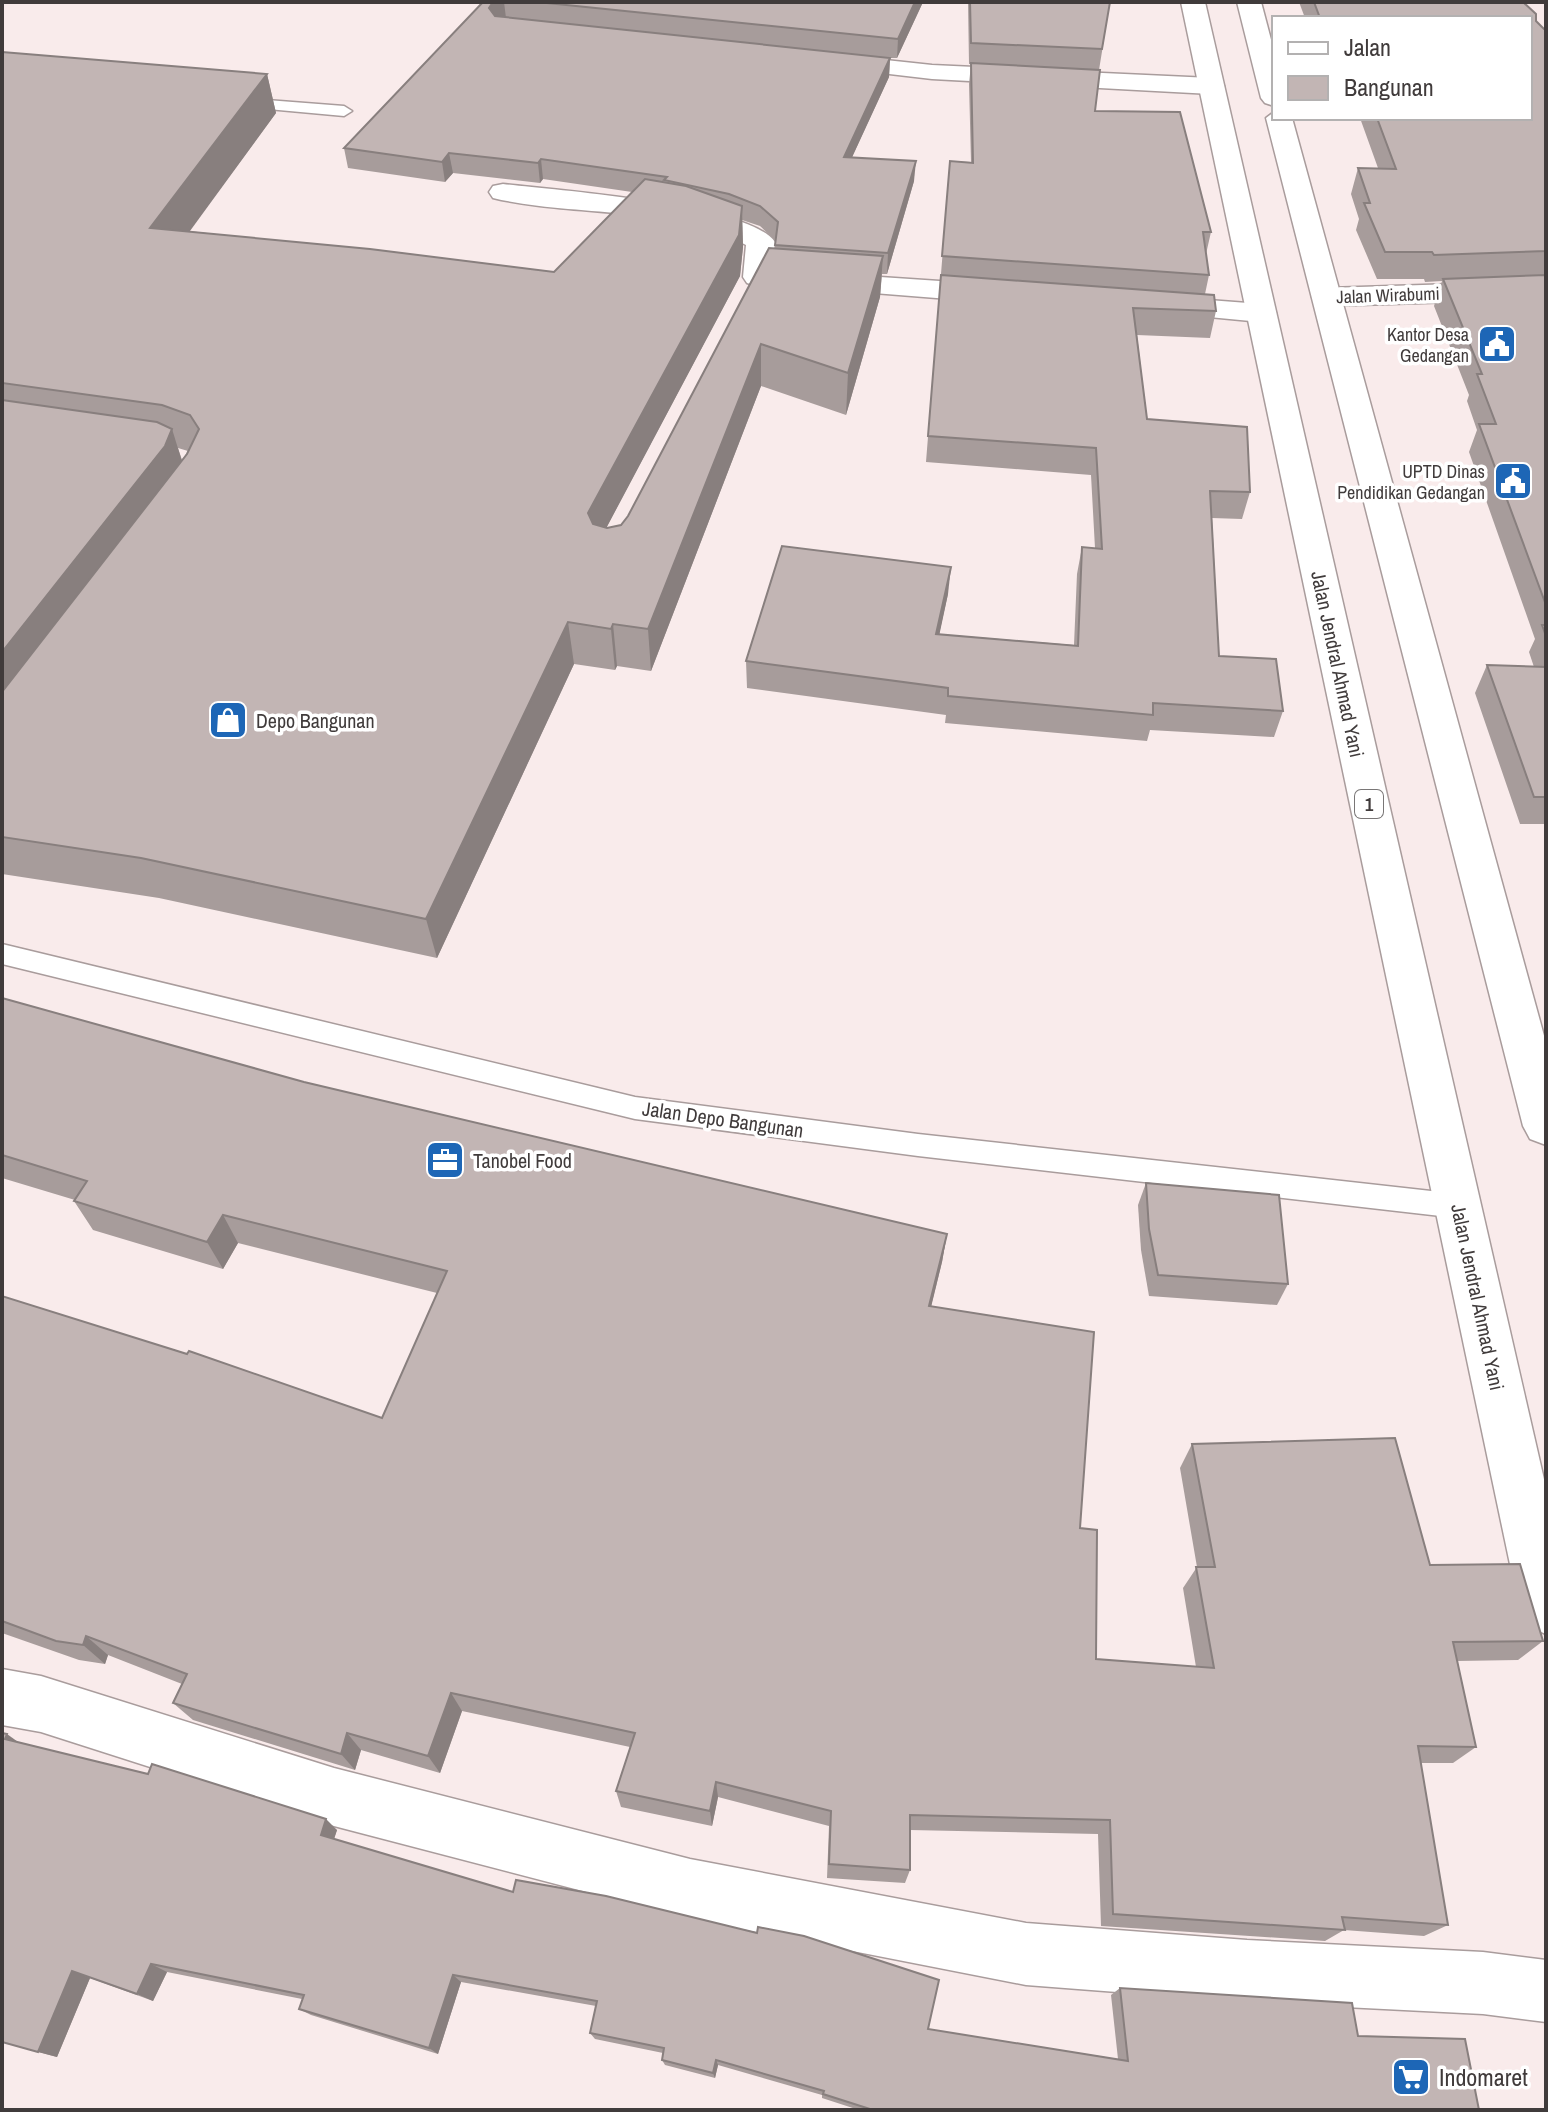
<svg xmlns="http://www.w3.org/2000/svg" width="1548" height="2112" font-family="'Archivo Narrow',sans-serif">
<rect width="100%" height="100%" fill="#f9ebeb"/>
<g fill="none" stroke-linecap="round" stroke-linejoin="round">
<defs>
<g id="service">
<polygon points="241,98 344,106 352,111 344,116 236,106 233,103"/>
<polygon points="2,944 635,1097 918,1134 1458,1194 1468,1198 1472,1206 1468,1214 1458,1218 918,1156 635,1119 2,964"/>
</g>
<g id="minor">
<polygon points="830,54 932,65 1211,78 1220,81 1224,86 1220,91 1211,94 932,79 821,66 818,61 821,56"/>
<path d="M503,184c50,6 246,20 272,58l-4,35 -4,6 -10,3 -10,-3 -4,-6 3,-32c-70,-40 -175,-28 -253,-47l-4,-6 4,-6z"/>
<polygon points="821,273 999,285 1009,288 1014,294 1009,300 999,303 811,288 807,282 811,276"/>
<polygon points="1546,281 1546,299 1327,306 1317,303 1312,297 1317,291 1327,288"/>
<polygon points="1156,296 1261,304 1271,307 1276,313 1271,319 1261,322 1146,311 1141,305 1146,299"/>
<polygon points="2,1669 41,1676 334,1768 690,1859 1026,1923 1247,1940 1483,1952 1546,1960 1546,2022 1483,2014 1247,2002 1026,1985 690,1919 334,1826 41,1732 2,1725"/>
</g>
<g id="trunk">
<polygon points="1181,2 1205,2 1546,1488 1546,1634 1527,1626 1519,1607"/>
<polygon points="1237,2 1261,2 1274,51 1274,106 1265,103 1261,98"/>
<polygon points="1274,112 1274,118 1292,118 1546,1043 1546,1145 1530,1139 1523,1126 1266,118"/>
</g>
</defs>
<use href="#service" stroke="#a99c9c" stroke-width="3"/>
<use href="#minor" stroke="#a99c9c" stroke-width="3"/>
<use href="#trunk" stroke="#a99c9c" stroke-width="3"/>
<use href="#service" fill="#fff" fill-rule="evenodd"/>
<use href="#minor" fill="#fff" fill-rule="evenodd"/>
<use href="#trunk" fill="#fff" fill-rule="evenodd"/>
</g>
<g fill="#a79c9b" fill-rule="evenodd">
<path d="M483,2h440l-26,56h-7l-1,19 -37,80 62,24 -27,93h-5l-2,23 -34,118 -85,-29 -110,285 -34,-5 -2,4 -41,-6 -137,294 -278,-60 -157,-24v-822l265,22 9,39 -87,118 365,41 78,-80 -89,-13 -3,4 -87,-10 -8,9 -97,-14 -4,-20zM742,220l18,6 16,15 -1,8 -147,267 -7,9 -15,3 134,-252 3,-29zM178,448l10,3 -6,9z"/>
<polygon points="968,2 1110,2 1099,70 1095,111 1211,232 1206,254 1209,275 1205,294 1216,311 1210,338 1137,335 1147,419 1250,492 1242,519 1212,518 1219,656 1283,711 1274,737 1150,730 1147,741 945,723 946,715 747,688 746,661 948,594 939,634 1074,645 1077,574 1082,547 1095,548 1091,475 926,462 950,161 971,162 969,84 971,64 969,64"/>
<polygon points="1299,2 1523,2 1536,21 1544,29 1546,29 1546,824 1520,824 1475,693 1487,665 1534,667 1529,652 1535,639 1469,452 1477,430 1467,401 1469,395 1434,306 1442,281 1425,282 1424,279 1377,279 1356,230 1359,219 1351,194 1358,168 1378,168 1360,118 1530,118 1530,18 1305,18"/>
<polygon points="2,998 304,1082 947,1234 942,1262 931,1306 1080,1528 1096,1659 1196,1667 1183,1588 1197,1567 1180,1468 1192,1444 1430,1565 1543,1641 1518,1660 1457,1661 1476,1747 1453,1763 1421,1763 1448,1925 1424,1936 1344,1930 1325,1941 1101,1926 1098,1834 910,1830 910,1870 905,1883 827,1878 829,1826 718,1797 712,1826 621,1807 616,1791 630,1747 462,1711 440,1773 361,1750 355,1770 193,1720 173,1703 182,1684 108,1655 105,1664 79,1660 2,1633 2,1296 382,1418 437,1293 238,1243 223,1269 93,1230 74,1201 75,1200 2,1178"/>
<polygon points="1146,1183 1288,1284 1277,1305 1149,1296 1141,1250 1138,1205"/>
<polygon points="18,1742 337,1830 334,1839 928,2029 1118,2059 1111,1995 1120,1988 1358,2036 1479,2110 859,2110 822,2098 822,2095 718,2065 715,2078 665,2065 662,2060 663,2053 595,2039 590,2033 596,2006 461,1982 438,2054 311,2015 299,2009 302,1999 167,1972 153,2001 90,1978 57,2057 2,2042"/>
</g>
<g fill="#887f7e">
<polygon points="493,2 504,2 506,18 496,21 489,8"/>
<polygon points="915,2 923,2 897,58 898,39"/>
<polygon points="890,58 889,77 843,177 844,157"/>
<polygon points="267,74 276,113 163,268 150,228"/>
<polygon points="449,153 453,173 445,182 442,162"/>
<polygon points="541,159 543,179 540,183 538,163"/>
<polygon points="916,161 914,181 887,274 888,253"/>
<polygon points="742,206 743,247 740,276 592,555 588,513"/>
<polygon points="883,256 880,297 846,415 848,373"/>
<polygon points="761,344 761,386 651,671 648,629"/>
<polygon points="172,429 185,471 2,719 2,652"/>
<polygon points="951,567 948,594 934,660 936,634"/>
<polygon points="568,622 574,664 437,958 426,919"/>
<polygon points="613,624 617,666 615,670 611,629"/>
<polygon points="223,1215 238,1243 223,1269 207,1242"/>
<polygon points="947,1234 942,1262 925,1332 929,1306"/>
<polygon points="86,1636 108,1655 105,1664 83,1645"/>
<polygon points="451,1693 462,1711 440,1773 428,1756"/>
<polygon points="347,1733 361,1750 355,1770 341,1754"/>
<polygon points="7,1734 25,1747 5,1739"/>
<polygon points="716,1782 718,1797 712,1826 710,1811"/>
<polygon points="326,1819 337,1830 332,1845 321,1835"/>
<polygon points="151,1964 167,1972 153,2001 137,1994"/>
<polygon points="72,1971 90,1978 57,2057 38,2052"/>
<polygon points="453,1975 461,1982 438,2054 429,2048"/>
<polygon points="716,2060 718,2065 715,2078 713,2073"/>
</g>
<g fill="#c2b5b4" stroke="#887f7e" stroke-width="2">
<polygon points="483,2 493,2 489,8 495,16 890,58 844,157 916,161 888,253 775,245 778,222 760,206 729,194 664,180 667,177 541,159 538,163 449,153 442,162 344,148"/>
<polygon points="537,2 915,2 898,39"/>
<polygon points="970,2 1110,2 1102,49 971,43"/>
<polygon points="1314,2 1523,2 1536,14 1536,21 1544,29 1546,29 1546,251 1434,255 1432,252 1385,252 1364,203 1370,203 1358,168 1396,169 1377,118 1530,118 1530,18 1320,18"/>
<polygon points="2,52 267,74 150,228 370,249 554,272 645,179 686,186 742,206 739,235 588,513 593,524 607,528 621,525 628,516 769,248 883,256 848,373 761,344 648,629 613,624 611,629 568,622 426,919 141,858 2,837 2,692 187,454 199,429 190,415 162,405 2,383"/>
<polygon points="971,63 1100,70 1095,111 1180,112 1211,232 1203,232 1209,275 942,256 950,161 973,163"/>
<polygon points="941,275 1214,295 1216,311 1133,308 1147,419 1247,427 1250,492 1210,491 1219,656 1276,659 1283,711 1153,703 1153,715 948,696 948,688 746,661 782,546 951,567 936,634 1078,646 1082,547 1102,549 1096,448 928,436"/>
<polygon points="1546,275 1546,605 1479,424 1496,424 1477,374 1482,374 1443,279"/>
<polygon points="2,400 157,422 172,429 165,446 2,652"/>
<polygon points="1542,625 1546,625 1546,636"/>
<polygon points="1487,665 1546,667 1546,797 1534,797"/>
<polygon points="2,998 304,1082 947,1234 929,1306 1094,1332 1080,1528 1097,1530 1096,1659 1214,1668 1196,1567 1215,1567 1192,1444 1395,1438 1430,1565 1520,1564 1543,1641 1453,1642 1476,1747 1418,1746 1448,1925 1342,1917 1345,1930 1113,1914 1110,1820 910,1815 910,1870 829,1864 831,1811 716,1782 710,1811 616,1791 635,1733 451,1693 428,1756 347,1733 341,1754 173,1703 187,1674 86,1636 83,1645 56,1641 2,1621 2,1296 187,1354 189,1351 382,1418 447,1271 223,1215 207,1242 74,1201 87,1181 2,1155"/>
<polygon points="1146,1183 1279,1195 1288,1284 1158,1275 1149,1229"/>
<polygon points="2,1733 7,1734 5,1739 148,1774 152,1764 326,1819 321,1835 513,1892 516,1880 606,1896 757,1933 758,1927 804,1936 939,1980 928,2029 1128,2061 1120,1988 1352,2003 1358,2036 1465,2039 1479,2110 873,2110 823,2094 824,2091 716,2060 713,2073 662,2060 664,2048 590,2033 597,2001 453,1975 429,2048 299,2009 304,1995 151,1964 137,1994 72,1971 38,2052 2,2042"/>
</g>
<defs>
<symbol id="civic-square" viewBox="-11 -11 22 22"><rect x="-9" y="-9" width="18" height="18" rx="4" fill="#1d66b6" stroke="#fff"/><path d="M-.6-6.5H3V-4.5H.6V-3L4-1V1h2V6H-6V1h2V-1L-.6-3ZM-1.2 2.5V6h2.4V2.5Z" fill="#fff"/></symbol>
<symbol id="shop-square" viewBox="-11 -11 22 22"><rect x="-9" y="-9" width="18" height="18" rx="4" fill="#1d66b6" stroke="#fff"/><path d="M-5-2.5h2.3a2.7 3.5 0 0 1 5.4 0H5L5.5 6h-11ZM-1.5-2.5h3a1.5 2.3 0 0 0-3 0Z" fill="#fff"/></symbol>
<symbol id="office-square" viewBox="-11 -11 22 22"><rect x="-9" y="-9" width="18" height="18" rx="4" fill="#1d66b6" stroke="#fff"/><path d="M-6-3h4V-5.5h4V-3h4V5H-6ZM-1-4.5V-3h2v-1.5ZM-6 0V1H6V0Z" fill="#fff"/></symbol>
<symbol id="supermarket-square" viewBox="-11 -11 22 22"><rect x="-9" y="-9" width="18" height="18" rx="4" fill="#1d66b6" stroke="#fff"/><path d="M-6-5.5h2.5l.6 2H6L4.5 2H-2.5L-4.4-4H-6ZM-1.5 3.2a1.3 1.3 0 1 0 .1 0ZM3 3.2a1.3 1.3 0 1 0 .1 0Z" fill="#fff"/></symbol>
</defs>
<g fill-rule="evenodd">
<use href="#civic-square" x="1475" y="322" width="44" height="44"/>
<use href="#civic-square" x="1491" y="459" width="44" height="44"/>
<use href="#shop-square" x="206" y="698" width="44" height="44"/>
<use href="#office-square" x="423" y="1138" width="44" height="44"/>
<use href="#supermarket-square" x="1389" y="2055" width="44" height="44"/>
</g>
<g text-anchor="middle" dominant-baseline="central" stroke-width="7" stroke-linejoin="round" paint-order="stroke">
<g font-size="18" fill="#403b3b" stroke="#fff">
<text transform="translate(1388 295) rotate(-2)">Jalan Wirabumi</text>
</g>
<g font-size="18" fill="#403b3b" stroke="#fff" text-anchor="end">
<text x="1469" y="334">Kantor Desa<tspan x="1469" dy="21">Gedangan</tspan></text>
<text x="1485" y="471">UPTD Dinas<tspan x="1485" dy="21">Pendidikan Gedangan</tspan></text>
</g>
<rect fill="#fff" stroke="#797676" stroke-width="2" x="1355" y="790" width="28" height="28" rx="6"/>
<g font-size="18" font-weight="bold" fill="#403b3b">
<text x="1369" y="804">1</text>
</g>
<g font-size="20" fill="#403b3b" stroke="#fff">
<text transform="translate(1338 664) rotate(78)">Jalan Jendral Ahmad Yani</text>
<text transform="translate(723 1119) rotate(8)">Jalan Depo Bangunan</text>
<text transform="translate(1478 1297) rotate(78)">Jalan Jendral Ahmad Yani</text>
</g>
<g font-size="20" fill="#403b3b" stroke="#fff" text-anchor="start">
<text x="256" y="720">Depo Bangunan</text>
<text x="473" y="1160">Tanobel Food</text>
</g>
<g font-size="24" fill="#403b3b" stroke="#fff" text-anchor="start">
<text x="1439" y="2077">Indomaret</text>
</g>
</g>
<rect width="1548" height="2112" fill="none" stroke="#403b3b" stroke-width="8"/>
<rect x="1272" y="16" width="260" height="104" fill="#ffffff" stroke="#b3b1b1" stroke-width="2"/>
<rect x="1288" y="42" width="40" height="12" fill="#ffffff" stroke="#b3b1b1" stroke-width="2"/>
<text x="1344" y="56" font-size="24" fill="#403b3b">Jalan</text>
<rect x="1288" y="76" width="40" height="24" fill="#c2b5b4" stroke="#b3b1b1" stroke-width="2"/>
<text x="1344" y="96" font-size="24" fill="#403b3b">Bangunan</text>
</svg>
